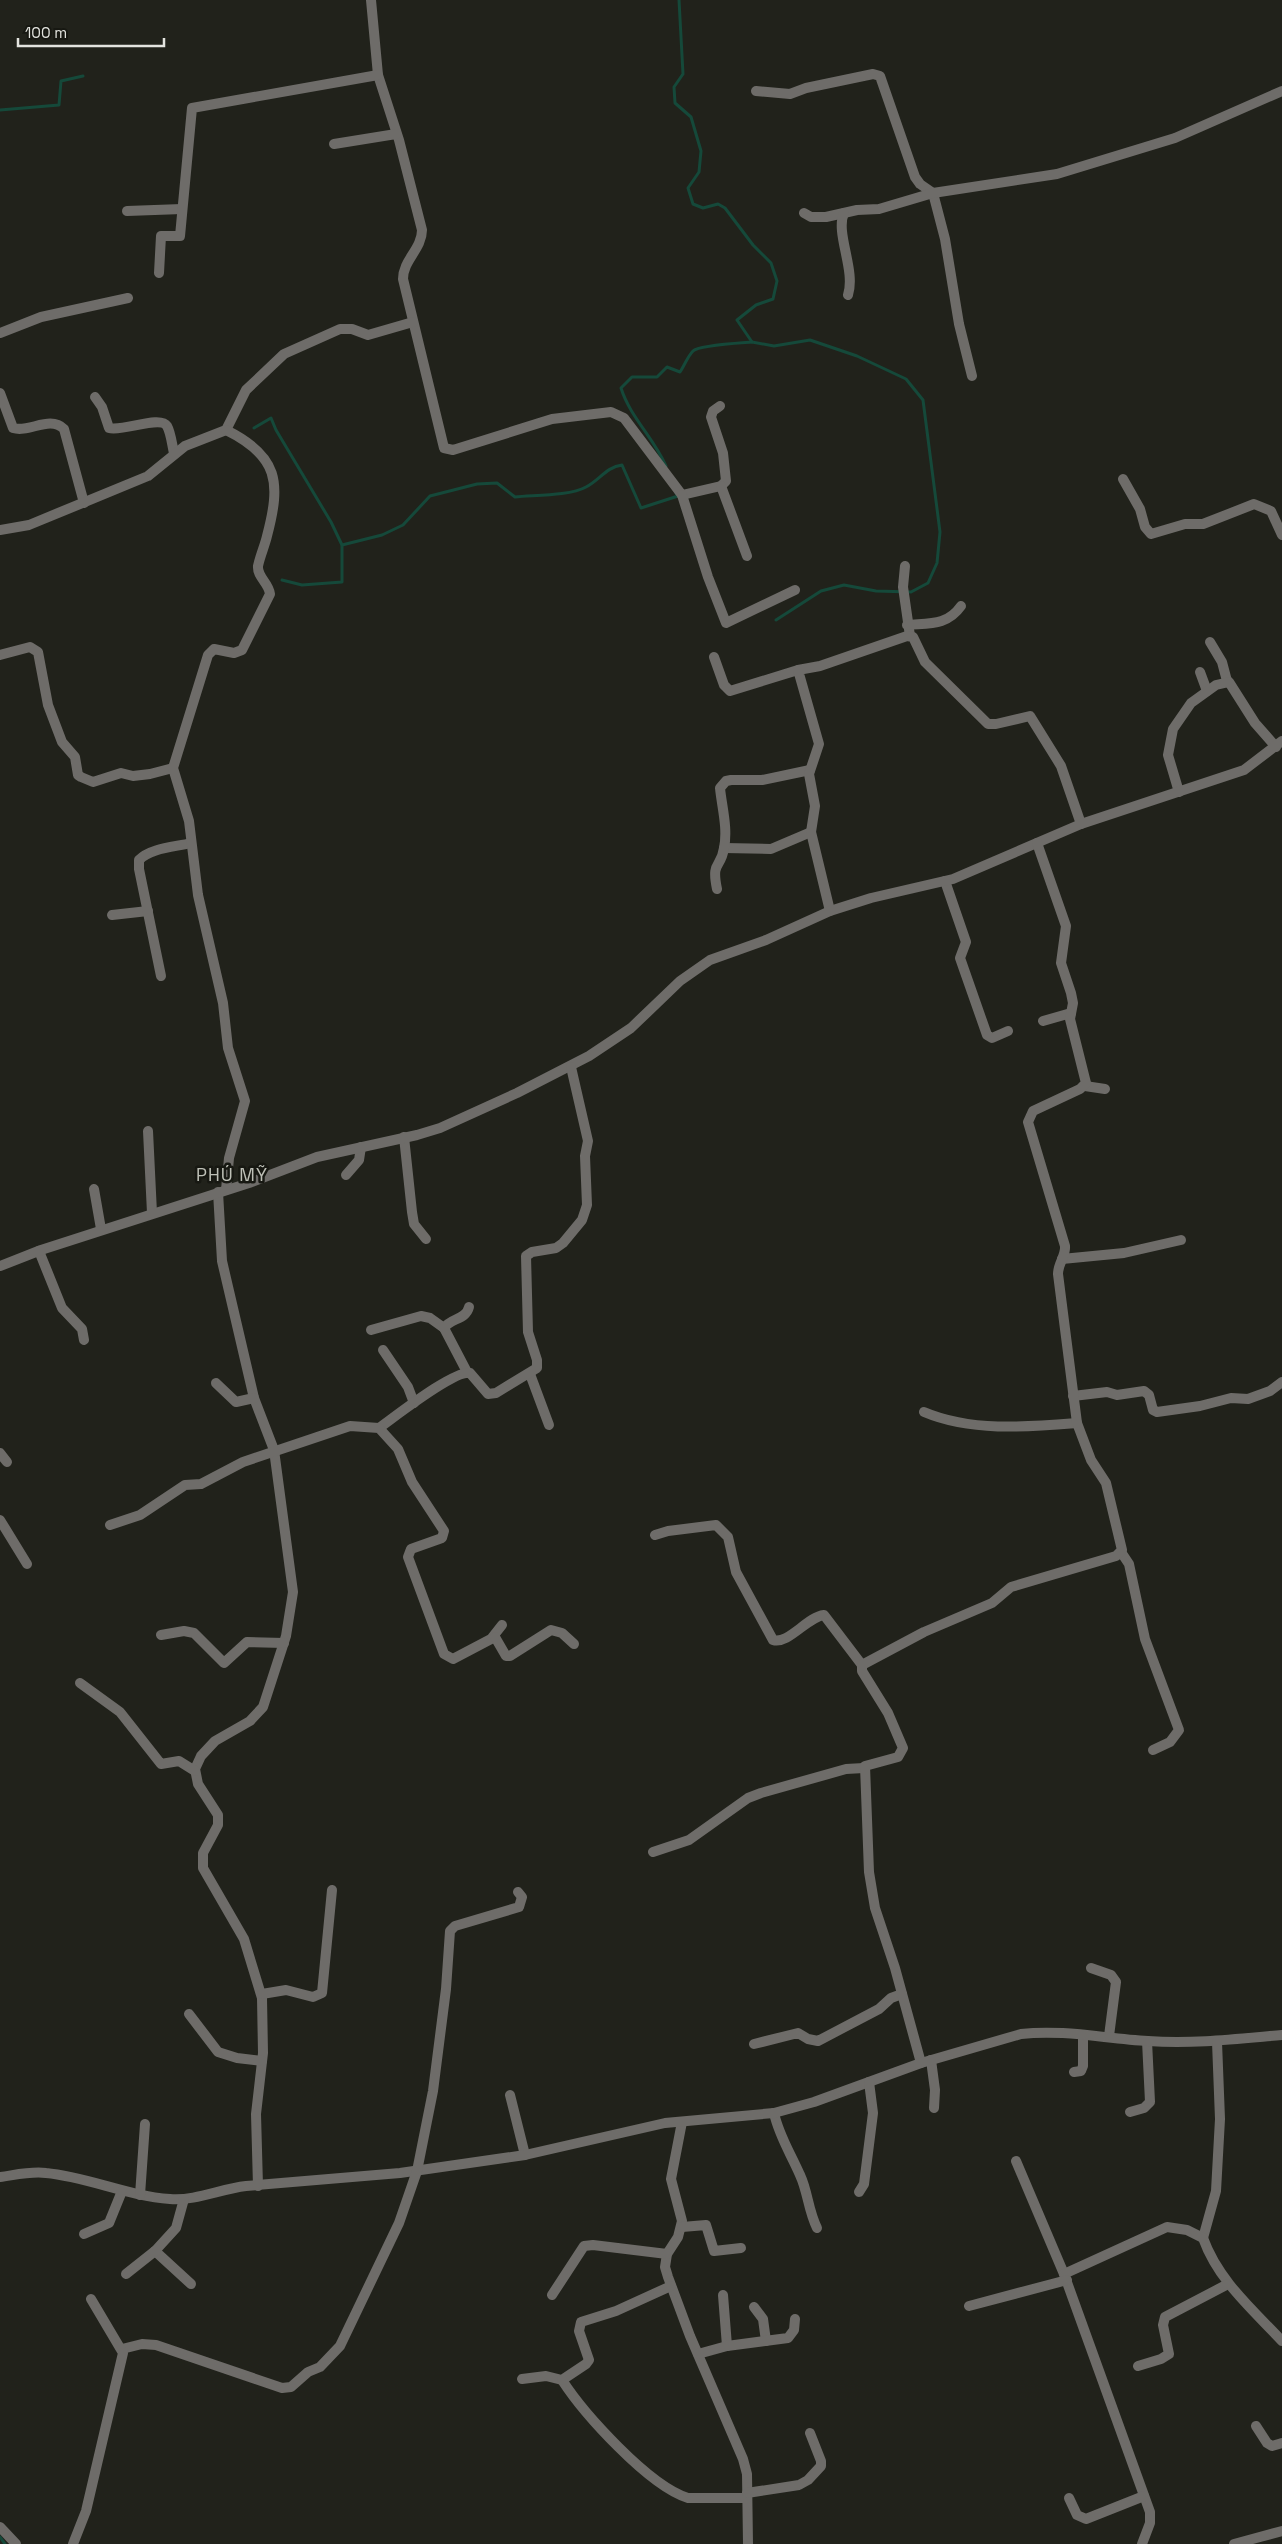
<svg xmlns="http://www.w3.org/2000/svg" width="1282" height="2544" font-family="'Space Grotesk',sans-serif">
<rect width="100%" height="100%" fill="#21221b"/>
<g fill="none" stroke-linecap="round" stroke-linejoin="round">
<g stroke="#15493a" stroke-width="3">
<polyline points="679,0 683,74 674,87 675,103 691,117 701,151 699,172 688,188 693,204 703,208 718,204 725,208 753,245 771,263 777,281 773,299 756,305 737,320 752,342 774,346 810,340 857,356 906,379 923,400 940,532 937,563 928,583 911,592 876,591 844,585 821,591 776,620"/>
<polyline points="0,110 59,105 61,81 83,76"/>
<polyline points="254,428 271,418 276,430 331,522 342,545 342,582 302,585 282,580"/>
<path d="M666,466c-12,-28 -36,-49 -45,-78l11,-11h25l10,-10 13,5c4,-6 8,-16 13,-21 6,-6 47,-8 59,-9"/>
<path d="M342,545l40,-10 21,-10 27,-29 47,-12 20,-1 18,14c19,-2 55,-1 71,-10 14,-7 20,-20 36,-22l19,43 37,-12 -2,-3"/>
<polyline points="0,2537 5,2544"/>
</g>
<g stroke="#6e6c69" stroke-width="10">
<path d="M371,0l7,75 21,65 23,90c0,19 -19,30 -19,49l41,169 9,2 99,-31 59,-7 13,6 58,77 39,-9 5,-5 -3,-28 -12,-36 2,-6 7,-5"/>
<polyline points="756,91 790,94 806,88 873,74 880,76 915,177 920,184 933,193 945,239 959,324 972,376"/>
<polyline points="334,144 396,134"/>
<polyline points="127,211 182,209"/>
<polyline points="804,213 811,217 826,217 857,210 879,209 933,193 1057,174 1175,138 1282,91"/>
<path d="M844,213c-9,20 12,57 4,82"/>
<polyline points="159,273 161,236 180,236 192,108 378,75"/>
<polyline points="0,333 41,317 128,298"/>
<path d="M0,393l13,35c16,5 37,-13 51,1l20,74"/>
<path d="M95,397l7,10 7,21c14,4 51,-13 58,-2 4,7 5,19 7,27"/>
<polyline points="1123,479 1140,509 1145,527 1151,534 1185,524 1203,524 1254,504 1271,511 1282,535"/>
<polyline points="721,486 747,556"/>
<polyline points="682,495 708,577 726,623 795,590"/>
<polyline points="0,530 29,525 148,476 185,446 226,430 246,390 284,354 340,329 352,329 368,335 413,322"/>
<polyline points="905,566 903,587 910,636"/>
<path d="M907,625c22,-2 40,1 54,-19"/>
<polyline points="1210,642 1222,662 1227,681"/>
<polyline points="0,655 30,647 38,652 48,705 62,742 75,757 78,775 81,777 93,782 121,773 133,776 150,774 173,768"/>
<polyline points="714,657 724,685 730,691 798,670"/>
<polyline points="1200,672 1207,691"/>
<polyline points="1179,792 1168,755 1173,729 1191,703 1216,685 1229,682 1255,723 1276,747"/>
<polyline points="724,848 771,849 811,832"/>
<polyline points="945,881 966,942 960,958 987,1035 992,1038 1008,1031"/>
<path d="M717,889c-6,-29 4,-20 7,-41 4,-20 -2,-40 -4,-60l6,-7 5,-1h31l48,-10"/>
<polyline points="830,911 811,832 815,806 809,774 819,744 798,670 820,666 907,636 913,637 925,662 988,724 996,724 1030,716 1061,766 1081,824"/>
<polyline points="112,915 148,911"/>
<path d="M161,976l-22,-107v-9c11,-12 36,-13 52,-17"/>
<polyline points="1043,1021 1071,1013"/>
<polyline points="1085,1086 1105,1089"/>
<polyline points="148,1131 152,1213"/>
<polyline points="404,1137 412,1212 414,1224 426,1239"/>
<polyline points="346,1175 359,1160 361,1147"/>
<polyline points="94,1189 101,1229"/>
<path d="M226,1190l3,-32 16,-57 -17,-53 -5,-45 -25,-108 -9,-74 -16,-53 35,-113 6,-6 20,4 8,-3 28,-56c-1,-11 -13,-17 -12,-28 2,-10 7,-21 9,-30 14,-53 12,-80 -41,-106"/>
<polyline points="218,1192 222,1261 254,1398 274,1450 293,1592 286,1636 263,1707 250,1721 215,1741 201,1756 195,1769 198,1784 218,1815 218,1825 203,1853 203,1868 244,1939 262,1998 263,2053 256,2114 258,2186"/>
<polyline points="39,1251 62,1308 82,1329 84,1340"/>
<polyline points="1062,1259 1124,1253 1181,1240"/>
<polyline points="0,1266 41,1250 249,1183 317,1157 417,1135 440,1128 517,1093 589,1056 631,1028 680,981 710,960 766,940 830,911 871,898 953,879 1081,824 1244,770 1282,741"/>
<polyline points="371,1330 421,1316 430,1318 444,1328"/>
<polyline points="383,1350 408,1387 414,1403"/>
<path d="M467,1372l-23,-44c6,-10 22,-8 25,-21"/>
<polyline points="530,1374 549,1425"/>
<polyline points="216,1383 236,1402 254,1398"/>
<polyline points="1073,1396 1107,1392 1117,1395 1144,1391 1149,1395 1153,1410 1157,1412 1200,1406 1231,1398 1248,1399 1270,1391 1282,1382"/>
<path d="M924,1412c47,20 103,15 153,11"/>
<path d="M379,1428c17,-12 75,-58 91,-55l18,21 8,-1 41,-25v-8l-9,-28 -2,-76 6,-4 24,-4 7,-5 19,-23 5,-15 -2,-49 3,-15 -17,-74"/>
<polyline points="0,1453 7,1462"/>
<polyline points="0,1520 27,1564"/>
<polyline points="110,1525 140,1515 185,1485 201,1484 243,1462 350,1426 379,1428 398,1449 412,1482 444,1531 442,1538 411,1549 408,1557 444,1654 453,1659 491,1639 502,1625"/>
<path d="M655,1535l13,-4 48,-6 12,12 8,35 37,68c15,5 34,-23 51,-25l38,50"/>
<polyline points="1121,1552 1129,1564 1145,1639 1179,1730 1170,1742 1153,1750"/>
<polyline points="161,1635 184,1631 194,1633 224,1663 247,1642 284,1643"/>
<polyline points="495,1637 506,1656 510,1656 551,1630 562,1633 574,1644"/>
<polyline points="80,1683 120,1712 161,1764 179,1761 195,1771"/>
<polyline points="653,1852 689,1840 748,1798 761,1793 846,1769 864,1768"/>
<polyline points="1091,1968 1111,1975 1116,1982 1109,2036"/>
<polyline points="262,1994 286,1990 313,1997 322,1993 332,1890"/>
<polyline points="189,2014 218,2052 237,2058 262,2061"/>
<polyline points="754,2044 798,2033 808,2039 818,2041 879,2009 891,1998 902,1994"/>
<polyline points="931,2060 935,2090 934,2108"/>
<path d="M921,2063l-26,-95 -20,-60 -6,-36 -4,-106 33,-9 5,-9 -15,-35 -26,-42v-6l62,-33 68,-29 19,-16 105,-31 6,-6 -16,-67 -15,-23 -14,-37 -19,-149c0,-11 8,-18 7,-28l-37,-124 5,-11 47,-22 6,-6 -16,-64 3,-16 -2,-10 -10,-30 5,-37 -29,-83"/>
<polyline points="1074,2072 1081,2071 1083,2066 1083,2035"/>
<polyline points="510,2095 525,2155"/>
<polyline points="1130,2112 1144,2108 1150,2102 1147,2041"/>
<path d="M774,2113c5,23 17,41 26,62 8,17 8,35 17,53"/>
<polyline points="682,2122 671,2179 682,2221 678,2237 667,2254 665,2267 668,2277 690,2336 743,2459 747,2474 748,2544"/>
<polyline points="1016,2161 1064,2274 1150,2512 1150,2523 1142,2544"/>
<path d="M0,2177c15,-2 31,-6 46,-4 42,4 82,23 124,26 26,2 50,-10 76,-13l154,-13 125,-18 140,-32 109,-10 40,-11 107,-39 100,-29c43,-5 85,5 127,7 46,3 88,-2 134,-6"/>
<polyline points="859,2192 864,2184 873,2113 869,2082"/>
<polyline points="140,2195 145,2124"/>
<polyline points="682,2227 706,2225 714,2251 741,2248"/>
<polyline points="84,2234 109,2223 122,2191"/>
<polyline points="1203,2238 1216,2191 1220,2119 1217,2042"/>
<polyline points="155,2251 191,2284"/>
<polyline points="126,2274 155,2251 176,2228 184,2199"/>
<path d="M1064,2274l103,-47 20,3 16,8c15,42 49,71 79,103"/>
<polyline points="552,2295 584,2246 593,2245 667,2254"/>
<polyline points="723,2295 727,2346"/>
<polyline points="969,2306 1067,2280"/>
<polyline points="754,2307 763,2319 766,2341"/>
<polyline points="122,2349 142,2344 156,2345 282,2388 291,2387 308,2372 320,2367 340,2346 399,2223 417,2171 433,2091 446,1989 450,1931 455,1926 519,1907 522,1897 518,1892"/>
<polyline points="698,2354 727,2346 788,2338 794,2330 795,2319"/>
<polyline points="1138,2366 1161,2359 1169,2354 1163,2325 1165,2317 1228,2284"/>
<polyline points="522,2379 546,2376 562,2380 586,2364 589,2360 579,2331 581,2322 616,2311 671,2286"/>
<path d="M562,2380c22,34 87,106 126,118h59"/>
<polyline points="1256,2426 1267,2443 1272,2446 1282,2443"/>
<polyline points="747,2493 799,2485 808,2480 821,2466 821,2461 810,2433"/>
<polyline points="1069,2498 1077,2515 1086,2519 1144,2496"/>
<polyline points="0,2527 16,2544"/>
<polyline points="73,2544 86,2511 123,2353 91,2299"/>
<polyline points="1234,2544 1282,2531"/>
</g>
</g>
<g text-anchor="middle" dominant-baseline="central" stroke-width="5" stroke-linejoin="round" paint-order="stroke">
<g font-size="18" letter-spacing="1" fill="#bec0b7" stroke="#171812">
<text x="232" y="1174">PHÚ MỸ</text>
</g>
</g>
<path d="M18 38v8h146v-8" fill="none" stroke="#e3e4df" stroke-width="2.5"/>
<text x="25" y="38" font-size="15" fill="#e3e4df" stroke="#171812" stroke-width="4" paint-order="stroke">100 m</text>
</svg>
